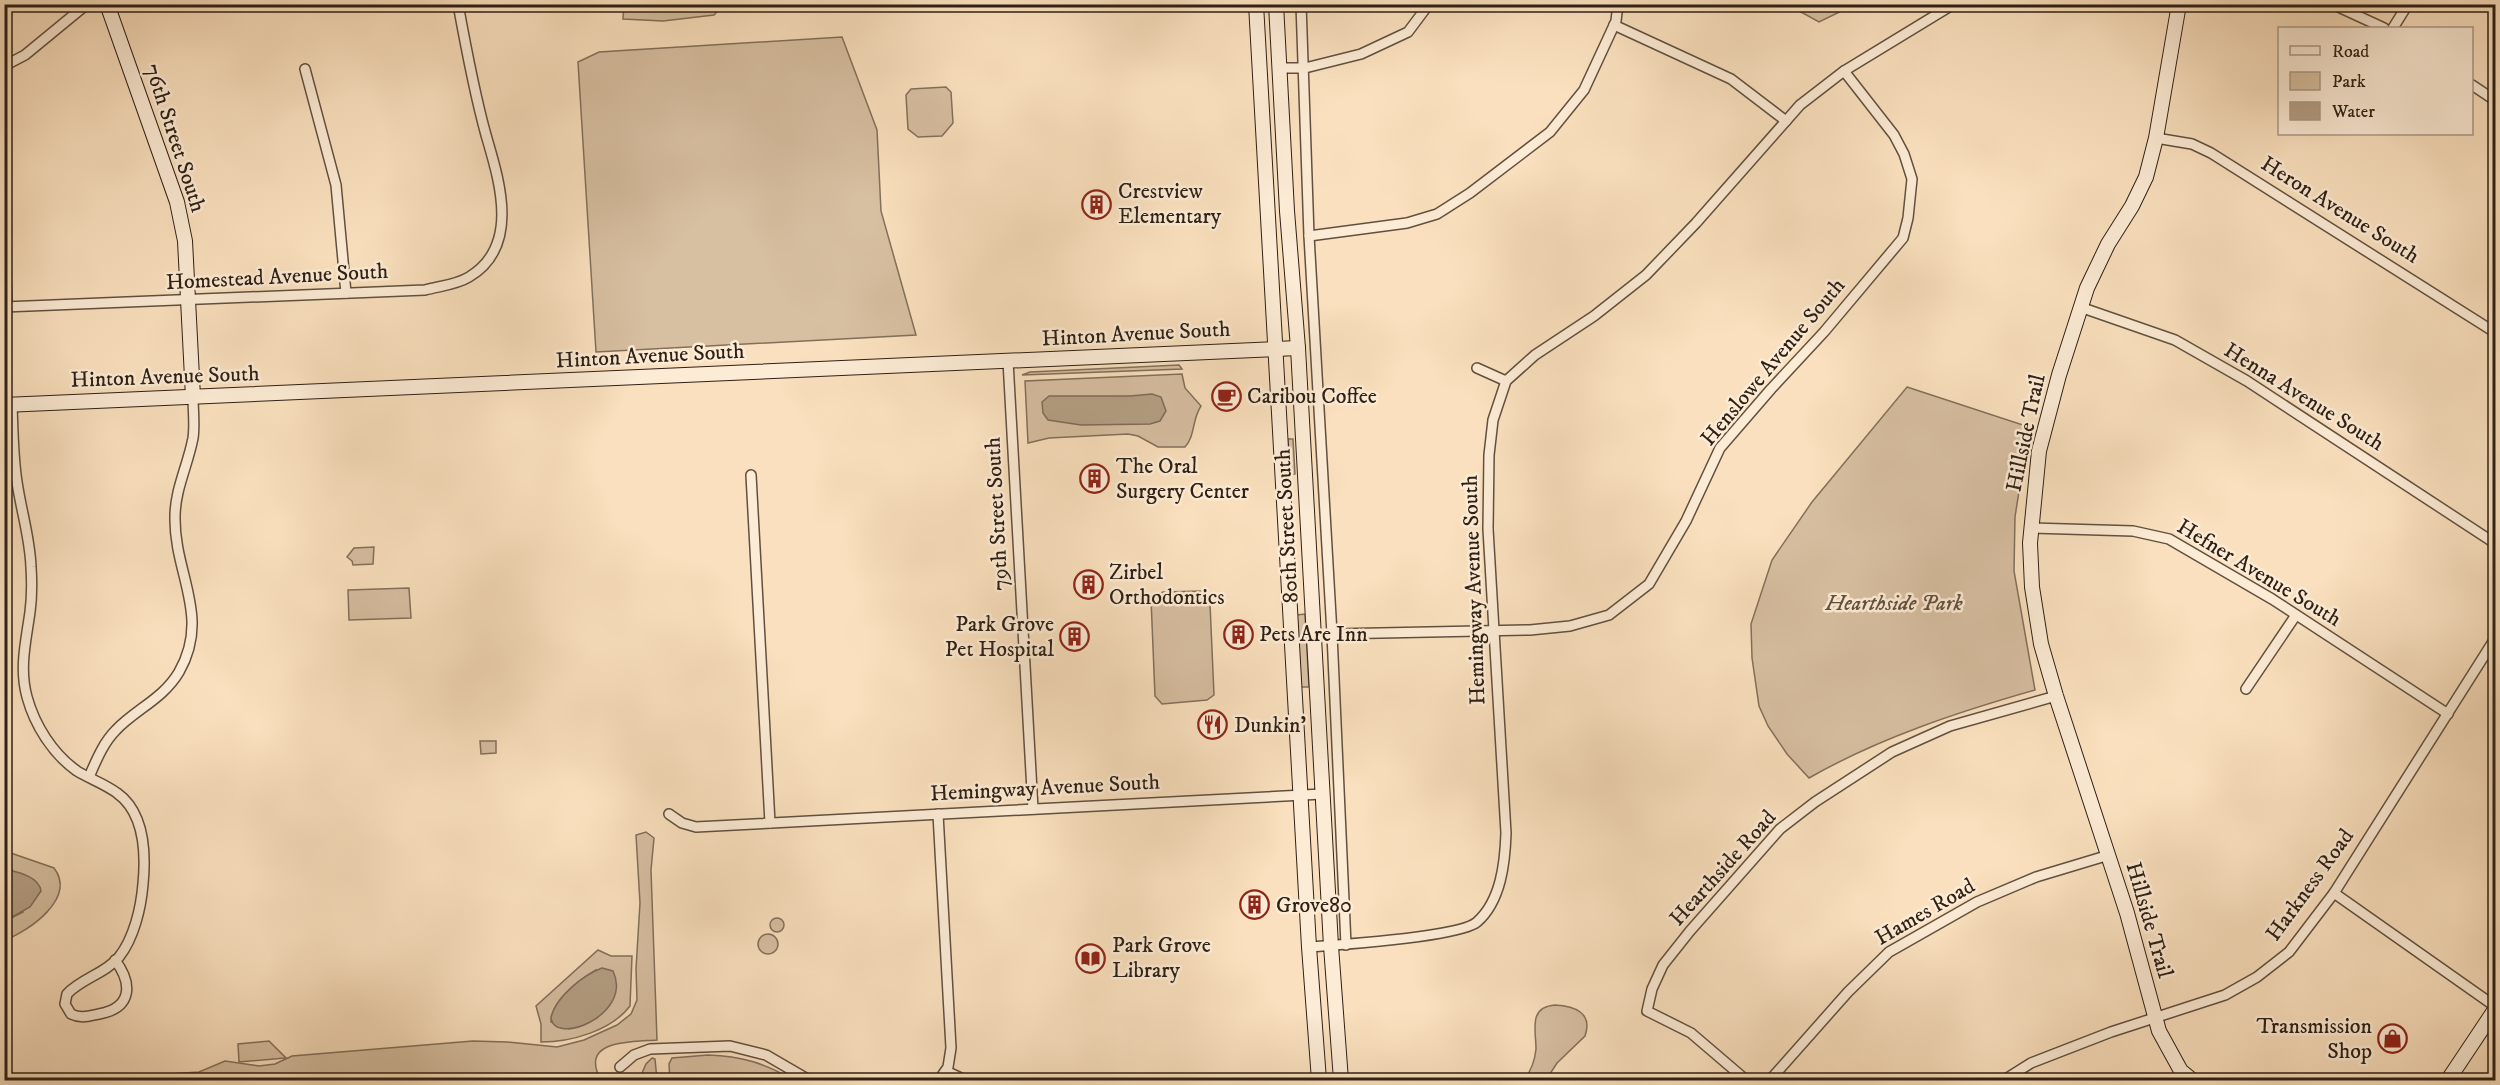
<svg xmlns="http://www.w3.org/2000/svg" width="2500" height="1085" font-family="'IM FELL DW Pica',serif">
<rect width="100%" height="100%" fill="#fae0be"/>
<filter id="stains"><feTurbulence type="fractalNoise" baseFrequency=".00333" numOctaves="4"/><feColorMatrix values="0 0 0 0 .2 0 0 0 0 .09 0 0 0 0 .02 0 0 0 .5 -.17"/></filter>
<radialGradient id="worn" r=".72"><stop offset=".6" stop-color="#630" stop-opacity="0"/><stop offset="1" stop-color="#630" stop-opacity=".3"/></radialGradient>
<g fill="#d7bfa1" stroke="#82705b" stroke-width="1.5" fill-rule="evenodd">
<polygon points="624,5 624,4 723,5 714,15 663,21 623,19"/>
<polygon points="1788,5 1854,4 1854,5 1819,22"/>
<polygon points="842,37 877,130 881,211 916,335 596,352 578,62 599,52"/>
<polygon points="946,87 951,92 953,123 942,136 918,137 908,129 906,95 911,89"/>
<polygon points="1179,365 1182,369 1022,375 1030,372"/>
<path d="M1182,374l3,14 16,18c-9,13 -6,31 -16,41h-27l-20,-11 -10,-2 -79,4 -21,5 -3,-62z"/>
<path d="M1907,387l122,40 -14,90 -1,54 21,119c-77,22 -156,48 -226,88l-22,-24 -19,-28 -9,-20 -7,-48 -1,-34 21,-64 40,-58z"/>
<polygon points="1288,439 1293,439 1295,474 1290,475"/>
<polygon points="374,547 373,564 353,565 352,561 347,557 354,548"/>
<polygon points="409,588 411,618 349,620 348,590"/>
<polygon points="1203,591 1208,595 1210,604 1214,695 1207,700 1162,704 1155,696 1151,599 1163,592"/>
<polygon points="1305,614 1309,687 1301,687 1297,615"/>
<polygon points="480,741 496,741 496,753 481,754"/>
<path d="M646,832l8,6 -3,32 6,170c-24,2 -79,-1 -56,40h-520l118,-8 26,-11 34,5 16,-2 17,-8 181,-15 34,1 50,5 27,-7 33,-15 14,-11 6,-14 -1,-31 4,-66 -4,-68z"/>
<path d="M5,851l49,17c23,30 -25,63 -49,72v-19l18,-9 -11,-42 -7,-1z"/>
<circle cx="777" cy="925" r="7"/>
<circle cx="768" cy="944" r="10"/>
<path d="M598,950l13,6h21l-2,50c-19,25 -59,36 -89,36v-18l-5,-18zM596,970l1,48 -28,11 -18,-7c0,-21 28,-42 45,-52z"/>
<path d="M1555,1005c20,1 38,8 30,31l-28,27 -11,17h-22c6,-8 11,-19 12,-31 0,-19 -8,-42 19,-44z"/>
<polygon points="269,1041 286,1058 239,1062 238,1044"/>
<path d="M708,1055c33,1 57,8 85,25h-123l-1,-16 3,-6z"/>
<polygon points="652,1058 655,1059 657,1080 639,1080 646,1064"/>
</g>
<g fill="#b59f85" stroke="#7f6c58" stroke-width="1.5">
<polygon points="1152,394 1161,397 1166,411 1160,421 1150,424 1081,425 1048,420 1043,413 1042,402 1049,396 1130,396"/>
<path d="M5,869c12,3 34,7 36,22l-11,16 -25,14z"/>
<path d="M602,968l11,3c21,44 -60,76 -62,46 5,-20 32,-42 51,-49z"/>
</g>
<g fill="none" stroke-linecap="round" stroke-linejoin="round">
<defs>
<g id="street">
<polyline points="1301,4 1309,236 1332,634 1346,945"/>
<polyline points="2332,4 2384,28"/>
<polyline points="1614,25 1731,79 1786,121"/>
<polyline points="2393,28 2408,4"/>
<polyline points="4,66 25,55 87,4"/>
<polyline points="1279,68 1305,68 1361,54 1408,32 1429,4"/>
<polyline points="305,69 336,185 346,293"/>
<polyline points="2472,85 2496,101"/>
<polyline points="2156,138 2192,144 2211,153 2496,333"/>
<polyline points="1309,236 1407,223 1437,214 1470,193 1550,132 1584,90 1616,21 1618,4"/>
<polyline points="5,247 7,307"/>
<path d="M4,307l421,-17c15,-4 31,-5 44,-13 52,-31 30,-97 17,-142 -12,-43 -20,-87 -28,-131"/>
<polyline points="2080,307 2175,340 2247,381 2496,544"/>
<polyline points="1008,361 1033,809"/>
<polyline points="1477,368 1506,381"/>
<path d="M12,405c1,25 1,51 5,77 4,28 13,56 14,85 1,15 1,30 -1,45 -4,29 -11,56 -3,85 8,29 26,57 50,74 13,8 28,13 40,22 28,20 29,60 26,91 -2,24 -9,54 -24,73 -14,17 -37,21 -52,37l-2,10 6,10c10,5 18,2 28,0 33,-6 34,-30 16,-54"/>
<polyline points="751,475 770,823"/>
<polyline points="2031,528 2133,531 2169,539 2272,599 2448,714"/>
<polyline points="1332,634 1530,630 1570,626 1609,615 1649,584 1686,521 1720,448 1771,389 1824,332 1903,238 1908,218 1912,179 1904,154 1894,135 1844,71"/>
<polyline points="2246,689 2296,615"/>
<path d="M89,777c7,-16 14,-34 27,-47 20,-21 47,-31 63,-58 32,-56 -5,-98 -4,-155 0,-28 13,-52 18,-79 2,-13 0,-28 0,-41"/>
<polyline points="669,814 682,823 696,827 1322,794"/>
<polyline points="938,814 951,1048 948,1067 939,1080"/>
<polyline points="2334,893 2496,1007"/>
<path d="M1309,947c28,-2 151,-10 168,-25 24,-21 28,-59 29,-89l-18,-304 1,-74 4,-35 13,-39 29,-26 59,-39 52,-41 50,-52 104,-118 44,-34 110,-67"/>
<polyline points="620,1067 634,1055 650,1049 730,1046 766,1055 809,1080"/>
<polyline points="946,1071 965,1080"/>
<polyline points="1746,1080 1691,1033 1647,1011 1652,989 1663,965 1690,931 1780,829 1815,802 1892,752 1950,726 2056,696"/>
<polyline points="1770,1080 1848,992 1889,952 1977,902 2036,877 2109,855"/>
<polyline points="2004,1080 2031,1063 2111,1032 2225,995 2257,977 2289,952 2334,893 2496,637"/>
</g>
<g id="secondary">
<polyline points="107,4 177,202 185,241 193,397"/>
<polyline points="1256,4 1309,947 1319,1080"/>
<polyline points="1276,4 1287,211 1298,348 1331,946 1341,1080"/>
<polyline points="2179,4 2156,138 2146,177 2132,206 2108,244 2087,288 2059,375 2039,451 2030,543 2032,587 2041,644 2056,696 2127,913 2159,1031 2181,1071 2192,1080"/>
<polyline points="4,405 1298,348"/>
<polyline points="2448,1080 2496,1008"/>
</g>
</defs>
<use href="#street" stroke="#61503f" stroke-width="12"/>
<use href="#secondary" stroke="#2e2015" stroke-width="16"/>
<use href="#street" stroke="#fcebd5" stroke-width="9"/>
<use href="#secondary" stroke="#fcebd5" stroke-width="14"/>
</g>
<defs>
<symbol id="building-ring" viewBox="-11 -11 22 22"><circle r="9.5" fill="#fcebd5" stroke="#8f2418" stroke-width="1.5"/><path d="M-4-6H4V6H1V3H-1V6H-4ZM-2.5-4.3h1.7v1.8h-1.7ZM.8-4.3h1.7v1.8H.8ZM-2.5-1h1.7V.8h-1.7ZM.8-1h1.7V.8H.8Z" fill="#8f2418"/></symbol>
<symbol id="cafe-ring" viewBox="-11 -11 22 22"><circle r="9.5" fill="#fcebd5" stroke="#8f2418" stroke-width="1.5"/><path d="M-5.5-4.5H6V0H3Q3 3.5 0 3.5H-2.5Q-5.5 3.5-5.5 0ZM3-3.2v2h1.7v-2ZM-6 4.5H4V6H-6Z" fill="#8f2418"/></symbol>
<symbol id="restaurant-ring" viewBox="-11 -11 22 22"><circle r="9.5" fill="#fcebd5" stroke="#8f2418" stroke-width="1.5"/><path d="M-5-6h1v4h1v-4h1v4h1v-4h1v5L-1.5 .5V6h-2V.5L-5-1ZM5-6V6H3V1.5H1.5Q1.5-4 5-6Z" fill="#8f2418"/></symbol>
<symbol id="library-ring" viewBox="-11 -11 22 22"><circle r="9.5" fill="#fcebd5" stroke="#8f2418" stroke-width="1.5"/><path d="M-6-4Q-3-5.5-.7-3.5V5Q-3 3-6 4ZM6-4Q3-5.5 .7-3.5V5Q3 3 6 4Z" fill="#8f2418"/></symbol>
<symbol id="shop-ring" viewBox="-11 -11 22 22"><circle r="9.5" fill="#fcebd5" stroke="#8f2418" stroke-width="1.5"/><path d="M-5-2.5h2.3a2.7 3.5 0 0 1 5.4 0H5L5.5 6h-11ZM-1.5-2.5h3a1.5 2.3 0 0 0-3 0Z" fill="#8f2418"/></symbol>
</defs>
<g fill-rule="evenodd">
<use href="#building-ring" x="1080" y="188" width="33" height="33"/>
<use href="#cafe-ring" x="1210" y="380" width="33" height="33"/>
<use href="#building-ring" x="1078" y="462" width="33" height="33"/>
<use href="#building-ring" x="1072" y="568" width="33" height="33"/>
<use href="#building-ring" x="1222" y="618" width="33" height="33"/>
<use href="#building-ring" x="1058" y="620" width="33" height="33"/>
<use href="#restaurant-ring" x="1196" y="708" width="33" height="33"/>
<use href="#building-ring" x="1238" y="888" width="33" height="33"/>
<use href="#library-ring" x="1074" y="942" width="33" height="33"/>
<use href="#shop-ring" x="2376" y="1022" width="33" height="33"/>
</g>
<g text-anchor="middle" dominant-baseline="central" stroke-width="5" stroke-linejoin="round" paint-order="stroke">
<g font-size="22" fill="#2e2015" stroke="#fcebd5">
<text transform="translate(175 138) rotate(72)">76th Street South</text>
<text transform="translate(2340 210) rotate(32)">Heron Avenue South</text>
<text transform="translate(277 277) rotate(-3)">Homestead Avenue South</text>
<text transform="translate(1136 334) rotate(-3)">Hinton Avenue South</text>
<text transform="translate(650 356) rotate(-3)">Hinton Avenue South</text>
<text transform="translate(1773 362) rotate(-50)">Henslowe Avenue South</text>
<text transform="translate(165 377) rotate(-2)">Hinton Avenue South</text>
<text transform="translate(2304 397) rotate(32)">Henna Avenue South</text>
<text transform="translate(2026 433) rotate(-78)">Hillside Trail</text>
<text transform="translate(997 514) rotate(-93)">79th Street South</text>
<text transform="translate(1287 526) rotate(-93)">80th Street South</text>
<text transform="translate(2259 573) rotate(31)">Hefner Avenue South</text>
<text transform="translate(1474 590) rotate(-92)">Hemingway Avenue South</text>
<text transform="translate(1045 788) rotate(-3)">Hemingway Avenue South</text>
<text transform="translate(1723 868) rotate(-48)">Hearthside Road</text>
<text transform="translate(2310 885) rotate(-54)">Harkness Road</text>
<text transform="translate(1925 912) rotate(-30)">Hames Road</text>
<text transform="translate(2149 920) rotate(74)">Hillside Trail</text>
</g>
<g font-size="22" fill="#2e2015" stroke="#fcebd5" text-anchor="start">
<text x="1118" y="191">Crestview<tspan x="1118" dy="25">Elementary</tspan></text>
<text x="1247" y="396">Caribou Coffee</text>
<text x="1116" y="466">The Oral<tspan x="1116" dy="25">Surgery Center</tspan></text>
<text x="1109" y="572">Zirbel<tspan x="1109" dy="25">Orthodontics</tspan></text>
<text x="1054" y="624" text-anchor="end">Park Grove<tspan x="1054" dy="25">Pet Hospital</tspan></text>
<text x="1259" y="634">Pets Are Inn</text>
<text x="1234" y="725">Dunkin'</text>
<text x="1276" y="905">Grove80</text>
<text x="1112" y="945">Park Grove<tspan x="1112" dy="25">Library</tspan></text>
<text x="2372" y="1026" text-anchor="end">Transmission<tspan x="2372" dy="25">Shop</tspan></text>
</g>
<g font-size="22" font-style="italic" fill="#61503f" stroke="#fcebd5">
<text x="1894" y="603">Hearthside Park</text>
</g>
</g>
<rect width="2500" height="1085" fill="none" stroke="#fae0be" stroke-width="24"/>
<rect x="6" y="6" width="2488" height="1073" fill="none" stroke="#2e2015" stroke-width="3"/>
<rect x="12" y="12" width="2476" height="1061" fill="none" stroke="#2e2015" stroke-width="1.5"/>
<rect x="2278" y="27" width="195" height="108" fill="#fcebd5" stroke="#aa9a88" stroke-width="1.5"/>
<rect x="2290" y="46" width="30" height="9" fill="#fcebd5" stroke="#aa9a88" stroke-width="1.5"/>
<text x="2332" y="57" font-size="18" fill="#2e2015">Road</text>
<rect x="2290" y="72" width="30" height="18" fill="#d7bfa1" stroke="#aa9a88" stroke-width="1.5"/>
<text x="2332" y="87" font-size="18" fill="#2e2015">Park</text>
<rect x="2290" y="102" width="30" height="18" fill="#b59f85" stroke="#aa9a88" stroke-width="1.5"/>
<text x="2332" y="117" font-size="18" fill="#2e2015">Water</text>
<rect width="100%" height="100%" filter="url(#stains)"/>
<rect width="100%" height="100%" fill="url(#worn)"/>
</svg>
